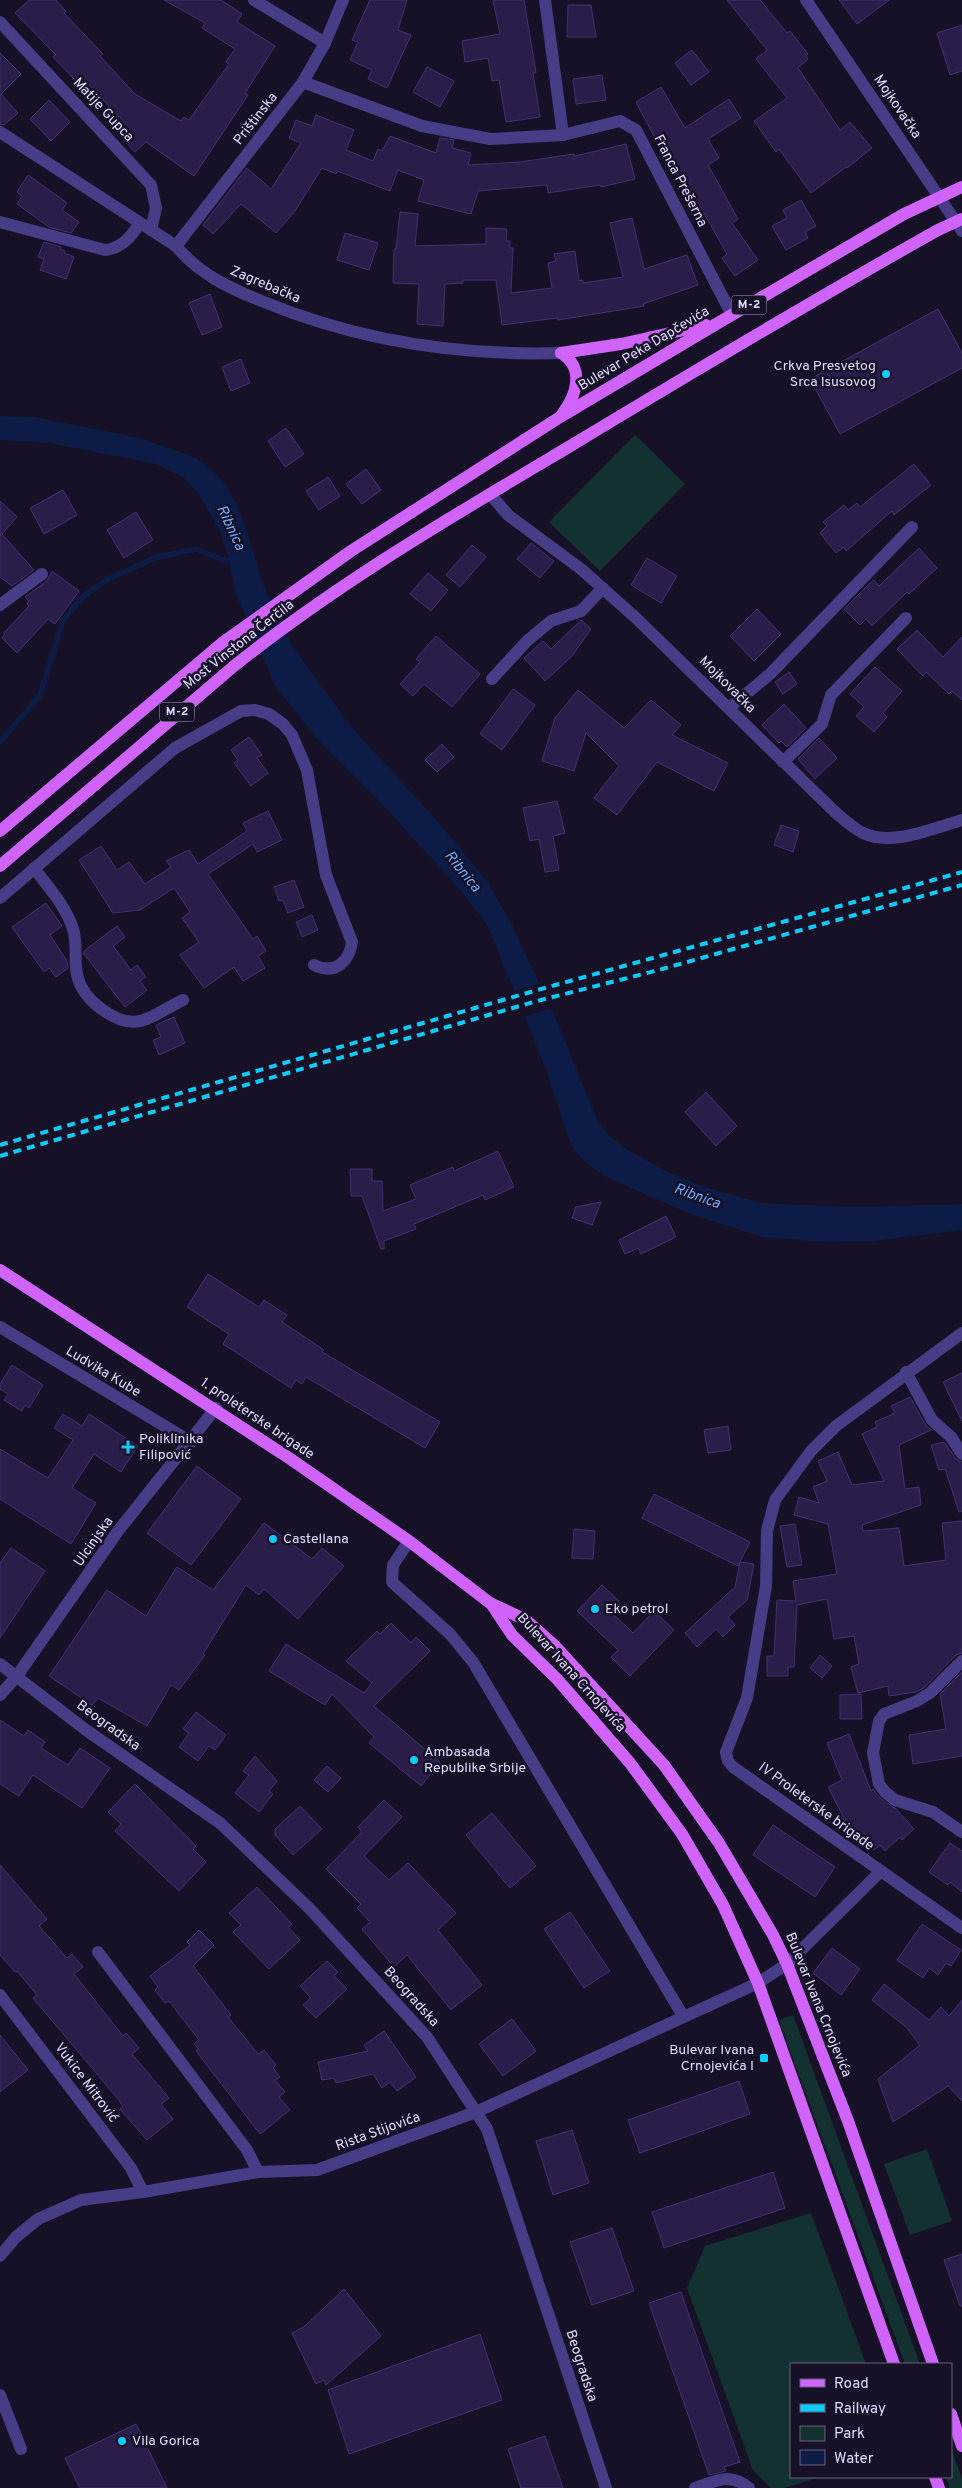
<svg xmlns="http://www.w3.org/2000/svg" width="962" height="2488" font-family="Overpass,sans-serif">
<rect width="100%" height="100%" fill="#171128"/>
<g fill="#143132">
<polygon points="635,435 685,484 600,571 549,522"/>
<polygon points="793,2015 920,2364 905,2364 779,2020"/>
<polygon points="927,2149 952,2221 910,2235 884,2164"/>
<polygon points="811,2213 866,2364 791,2364 791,2477 820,2477 784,2488 771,2488 753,2470 687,2288 705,2246"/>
<polygon points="951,2448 962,2479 962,2488 950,2488 946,2477 951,2477"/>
</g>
<polygon fill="#0c1c46" points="0,416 34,417 140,438 196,458 218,476 233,497 244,523 263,584 293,647 350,725 439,823 484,877 511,922 562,1033 597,1120 608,1135 626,1149 666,1171 701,1186 762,1203 852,1207 962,1204 962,1230 873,1241 825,1242 763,1237 693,1215 608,1178 585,1162 574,1150 566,1131 549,1077 487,924 456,885 377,799 320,742 275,686 235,592 230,562 221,533 201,497 183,477 156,464 50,443 0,440"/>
<polygon fill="#171128" points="542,983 553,1008 522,1017 511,992"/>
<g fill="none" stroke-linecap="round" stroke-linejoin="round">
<polyline stroke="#0c1c46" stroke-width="5.5" points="0,742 40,695 63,621 81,598 105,581 154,558 196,549 223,560 236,562"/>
</g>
<g fill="#2a1d49" stroke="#433074">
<polygon points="29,0 56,0 66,11 64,13 103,54 100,56 135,94 181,121 184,117 189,120 229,64 226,62 235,49 202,28 205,23 164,0 221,0 242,14 237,22 275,46 245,93 248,95 194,176 146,142 135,152 115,130 124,122 80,75 75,80 53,57 56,55 15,13"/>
<polygon points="370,0 407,0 398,30 411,35 387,88 368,79 372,70 350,60 358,42 352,40"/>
<polygon points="493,0 524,0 536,73 533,73 540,117 506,122 499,80 492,81 488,58 465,62 462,41 500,34"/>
<polygon points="727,0 760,0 787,33 790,31 808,54 806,56 808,59 798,68 840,130 850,122 872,148 847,168 846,167 811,193 779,149 776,152 754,121 787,98 756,59 767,50"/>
<polygon points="839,0 889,0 857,24"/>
<polygon points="568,5 591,5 596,37 567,37"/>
<polygon points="962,25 962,71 950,75 937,33"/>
<polygon points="692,50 709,72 691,85 675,63"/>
<polygon points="0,53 21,74 1,94 18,113 4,125 0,124"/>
<polygon points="427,67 454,81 440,107 413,92"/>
<polygon points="602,75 606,100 576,104 573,79"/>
<polygon points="661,87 685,128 729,99 741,118 708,139 719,158 708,165 738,219 732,223 758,260 735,276 722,258 727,254 684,178 678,182 636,102"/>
<polygon points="49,100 70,122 51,141 30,119"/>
<polygon points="316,115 354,130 346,150 373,161 378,149 382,151 390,136 436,153 440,138 454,140 452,148 471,153 468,165 520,162 574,154 575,156 626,144 635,179 601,187 600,185 548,193 547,185 478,191 471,214 418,201 424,180 398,170 390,191 337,171 336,174 322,168 295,211 276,233 241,204 213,234 203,225 247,168 271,189 301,143 289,138 296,120 312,126"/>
<polygon points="28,175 67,203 62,210 79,222 71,233 49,227 17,204 22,196 17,192"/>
<polygon points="801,200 816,226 805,232 808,238 786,250 772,226 787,218 783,210"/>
<polygon points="400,212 418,214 415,246 486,244 486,228 507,229 506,241 510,241 510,248 513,248 511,293 552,288 548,263 556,261 554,254 575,251 579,281 583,280 583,283 623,277 610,223 632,218 644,269 687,255 698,285 643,304 644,306 558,320 557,318 502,325 496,280 463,280 463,283 445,284 443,326 417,324 419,284 393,283 394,249 396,249"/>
<polygon points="345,233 378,243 369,270 337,260"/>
<polygon points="44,242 61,247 60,249 65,251 64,253 74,257 66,279 40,270 44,259 38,257"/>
<polygon points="210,294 222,327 202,335 189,303"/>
<polygon points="938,309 962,353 962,368 840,434 810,379"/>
<polygon points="241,359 250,383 231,391 222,367"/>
<polygon points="286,428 304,454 285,467 268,441"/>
<polygon points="914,464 931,485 894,515 892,511 846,551 844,547 836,553 820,533 827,526 823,522 844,505 848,510 857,503 860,507"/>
<polygon points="366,469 381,490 362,504 346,484"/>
<polygon points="328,477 340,496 319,510 306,491"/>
<polygon points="63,490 77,515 44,534 30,508"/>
<polygon points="0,501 17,517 2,534 34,570 12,586 0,577"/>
<polygon points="136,512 153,540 124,558 107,530"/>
<polygon points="531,543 554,561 540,578 517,559"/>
<polygon points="472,545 486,557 460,587 446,575"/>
<polygon points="919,548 937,568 909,594 907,592 872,626 866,619 860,625 844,609 868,585 874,580 879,586"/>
<polygon points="647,558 677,576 661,603 631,585"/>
<polygon points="52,571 79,591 55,624 48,619 17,653 2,638 5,634 4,633 29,606 27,604 29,601 25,597 47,581"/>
<polygon points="428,573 448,590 431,611 410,594"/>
<polygon points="757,609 781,634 754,661 730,636"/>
<polygon points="581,620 591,629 572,656 545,681 524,658 543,641 551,649"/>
<polygon points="917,630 943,657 962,637 962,700 952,691 949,694 926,672 923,676 897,649"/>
<polygon points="436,636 480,674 452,707 424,684 413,696 400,684 420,662 416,659"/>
<polygon points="875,667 902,691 883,713 887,717 874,732 856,716 864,707 850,694"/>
<polygon points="789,672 797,684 783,694 775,682"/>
<polygon points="513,689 535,705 502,750 480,734"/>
<polygon points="578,690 624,728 651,700 681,725 672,735 728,763 714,791 657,762 617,815 594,798 619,766 586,733 574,771 542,761 555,718"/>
<polygon points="784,704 806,728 787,747 781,741 779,743 762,725"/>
<polygon points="249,737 262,755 257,758 268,773 251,786 234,763 238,760 231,750"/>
<polygon points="819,738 837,758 815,779 798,759"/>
<polygon points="442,744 454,757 437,772 425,760"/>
<polygon points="557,801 565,833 553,836 559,870 545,872 539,839 530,841 523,808"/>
<polygon points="268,811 282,840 257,852 253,844 208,874 253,939 257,936 266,951 258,956 265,968 243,981 234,967 204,988 180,955 199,942 182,918 190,912 174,888 140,910 113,913 79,860 101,846 117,870 129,862 145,884 171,867 166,861 189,850 198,864 247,831 243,823"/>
<polygon points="781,825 799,831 793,852 774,845"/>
<polygon points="294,880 304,907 288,913 283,900 279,901 274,887"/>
<polygon points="46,903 62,926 50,935 67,961 68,968 56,977 49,968 44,972 12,927"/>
<polygon points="312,915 318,930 302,937 296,922"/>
<polygon points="117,926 125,937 113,946 131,970 137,965 146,977 140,981 147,990 125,1007 84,954 84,951"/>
<polygon points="174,1017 185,1043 159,1055 153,1040 161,1037 156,1025"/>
<polygon points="706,1092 737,1126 716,1146 685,1112"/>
<polygon points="498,1151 514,1187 485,1200 483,1195 414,1224 416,1229 384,1241 384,1249 381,1249 362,1196 351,1196 350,1169 372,1169 372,1181 382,1181 383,1211 416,1199 410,1185 453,1167 454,1171"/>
<polygon points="601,1202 592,1225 572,1218 576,1207"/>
<polygon points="666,1216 676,1237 641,1254 638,1248 625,1254 619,1240"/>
<polygon points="208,1274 259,1307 264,1300 287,1315 282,1322 324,1350 322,1352 440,1422 425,1448 306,1377 302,1384 296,1380 291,1388 223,1344 229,1334 187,1307"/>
<polygon points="12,1365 43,1385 29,1408 25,1405 22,1411 4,1400 8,1394 0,1389 0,1384"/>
<polygon points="962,1373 962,1421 943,1382"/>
<polygon points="910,1397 925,1424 931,1430 899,1445 905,1489 919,1487 921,1505 862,1525 863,1531 899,1528 904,1566 946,1560 942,1523 962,1521 962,1653 956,1655 925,1687 916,1692 889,1696 888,1686 858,1693 851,1667 859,1664 854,1636 834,1639 827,1599 797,1605 794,1667 788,1667 788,1676 767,1676 767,1656 774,1656 777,1600 796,1601 793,1581 837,1574 828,1524 794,1515 799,1497 819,1503 813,1487 827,1481 818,1461 838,1452 852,1485 884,1481 862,1434 877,1427 875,1422 895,1413 891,1406"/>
<polygon points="63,1414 82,1426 89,1414 138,1446 121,1472 94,1454 72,1488 96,1503 71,1544 0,1499 0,1449 48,1478 73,1440 54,1428"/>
<polygon points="728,1426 731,1450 708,1453 704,1430"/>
<polygon points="944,1442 956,1459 962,1462 962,1511 959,1512 945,1469 939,1470 931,1445"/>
<polygon points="197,1466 241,1499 191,1565 147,1533"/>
<polygon points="654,1494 750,1542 738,1566 642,1518"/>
<polygon points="264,1523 312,1559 322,1548 344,1566 298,1619 264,1589 259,1595 246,1585 203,1654 205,1655 179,1690 171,1685 147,1726 98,1698 92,1705 49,1676 107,1590 146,1616 177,1567 213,1590"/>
<polygon points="795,1524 802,1565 787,1567 780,1526"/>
<polygon points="574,1529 595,1531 593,1559 572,1558"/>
<polygon points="11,1548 45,1571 0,1638 0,1563"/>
<polygon points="740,1562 754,1564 747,1600 728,1617 735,1625 723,1637 716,1629 697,1647 685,1633 735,1587"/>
<polygon points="602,1585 619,1601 610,1611 633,1633 654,1611 674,1630 630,1676 611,1657 618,1650 577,1611"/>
<polygon points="391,1623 411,1643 416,1637 430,1651 374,1706 440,1762 421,1786 369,1743 374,1737 332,1694 325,1705 269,1671 286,1644 364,1693 372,1683 346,1661 377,1631 380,1634"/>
<polygon points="820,1655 832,1666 822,1678 810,1668"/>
<polygon points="962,1672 962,1756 913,1764 909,1735 946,1729 940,1694"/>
<polygon points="861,1694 862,1719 840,1719 840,1695"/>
<polygon points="196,1712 226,1735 215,1750 209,1746 198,1761 179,1747 189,1733 183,1729"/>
<polygon points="0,1720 24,1736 28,1730 45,1742 41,1748 68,1765 80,1748 110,1768 82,1808 33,1775 19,1796 0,1784"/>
<polygon points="849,1734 871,1791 873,1789 880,1798 896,1809 914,1829 902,1840 900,1837 885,1851 880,1845 874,1850 841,1817 843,1816 828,1787 842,1780 827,1743"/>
<polygon points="255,1756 277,1781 269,1791 273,1794 259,1812 235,1793 249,1775 243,1771"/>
<polygon points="327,1766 341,1778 328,1792 314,1780"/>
<polygon points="135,1784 196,1846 193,1849 206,1862 179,1891 115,1831 121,1824 108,1812"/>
<polygon points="384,1800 402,1817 364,1856 389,1880 408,1863 456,1913 438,1930 482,1985 451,2010 407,1955 394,1967 362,1929 370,1922 357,1908 361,1904 326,1869 362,1832 358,1827"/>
<polygon points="300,1806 322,1829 293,1855 275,1835 275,1829"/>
<polygon points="492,1813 536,1866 510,1888 466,1835"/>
<polygon points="773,1825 835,1867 815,1897 753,1855"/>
<polygon points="950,1843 962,1851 962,1892 950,1882 948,1885 929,1872"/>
<polygon points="0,1865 47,1919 39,1926 67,1958 72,1954 83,1967 74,1974 123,2036 126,2033 139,2048 132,2054 169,2098 161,2104 173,2119 147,2140 120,2109 123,2107 118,2099 33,1998 37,1995 17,1971 15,1972 0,1955"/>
<polygon points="257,1887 292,1924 288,1927 300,1940 269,1969 233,1932 241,1925 229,1913"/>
<polygon points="570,1912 610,1971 584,1988 544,1929"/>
<polygon points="922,1924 961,1950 951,1966 946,1963 938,1975 929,1968 923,1978 897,1960"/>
<polygon points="199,1930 214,1945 193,1966 231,2015 228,2017 258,2054 264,2050 276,2065 273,2068 280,2077 275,2080 285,2092 279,2097 290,2110 260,2134 196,2051 199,2049 194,2044 199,2040 169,2001 165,2003 155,1990 158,1987 150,1976 190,1945 187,1942"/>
<polygon points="832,1948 860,1969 841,1995 813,1973"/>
<polygon points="327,1961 338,1972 334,1976 347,1989 316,2018 303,2005 311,1998 300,1986"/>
<polygon points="884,1984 929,2020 941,2007 949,2016 962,2000 962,2101 948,2086 893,2122 878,2079 920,2045 906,2027 872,2000"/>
<polygon points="512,2019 536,2051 503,2076 479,2044"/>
<polygon points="384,2031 416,2077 397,2091 390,2082 382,2088 373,2074 336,2083 334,2078 322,2080 318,2062 368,2051 364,2045"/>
<polygon points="0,2035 28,2070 0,2092"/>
<polygon points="739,2081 750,2114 640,2153 628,2120"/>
<polygon points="572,2130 589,2183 553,2195 536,2141"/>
<polygon points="773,2172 785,2208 664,2248 652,2212"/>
<polygon points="612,2228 634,2291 592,2305 570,2242"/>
<polygon points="962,2254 962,2306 960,2306 944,2260"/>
<polygon points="344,2289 381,2336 326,2385 324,2380 316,2384 292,2333 305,2326"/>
<polygon points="681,2292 740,2462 724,2467 726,2471 709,2475 649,2303"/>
<polygon points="480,2334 502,2400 349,2454 328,2390"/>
<polygon points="136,2424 167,2488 80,2488 65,2458"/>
<polygon points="545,2436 563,2488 521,2488 508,2449"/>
</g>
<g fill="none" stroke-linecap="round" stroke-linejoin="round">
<g stroke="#463d86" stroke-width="12">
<polyline points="254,0 325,43"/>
<polyline points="545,0 563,135"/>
<polyline points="806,0 962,231"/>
<polyline points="0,22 151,185 156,208 151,230"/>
<polyline points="303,82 422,126 490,139 563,135 620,121 636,130 732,315"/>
<path d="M0,132l176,114c24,29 55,43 88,56 95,39 196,54 297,51"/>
<path d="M0,222l105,28c17,-2 26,-13 35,-27"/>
<polyline points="176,246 303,82 325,43 343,0"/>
<path d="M490,494l18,21 73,54 55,49 199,194c9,8 18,16 28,21 30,14 70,-5 99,-13"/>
<polyline points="0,605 42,574"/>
<polyline points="492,679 527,641 551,621 581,611 603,588"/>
<polyline points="729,708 770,674 912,527"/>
<polyline points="783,762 822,724 831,695 906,618"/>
<path d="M34,868c14,19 32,38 39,61 5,15 0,34 5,49 3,13 12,22 22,30 37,27 48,9 83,-8"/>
<path d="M0,898l175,-150 66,-37 14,-1 14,4 14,10 9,11 15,35 19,105 26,67c-3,21 -18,33 -38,23"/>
<polyline points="0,1327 191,1442"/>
<polyline points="962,1333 836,1426 811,1451 775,1500 767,1531 766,1586 747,1698 726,1752 728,1761 733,1767 962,1928"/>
<polyline points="906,1372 932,1420 951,1437 962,1454"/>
<polyline points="409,1541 393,1565 392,1582 450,1634 473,1662 683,2016"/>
<polyline points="962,1661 930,1693 917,1701 884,1714 879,1721 873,1753 879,1784 885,1792 895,1800 933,1812 962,1832"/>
<polyline points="0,1664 86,1730 220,1823 310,1909 427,2037 487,2129 606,2488"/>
<polyline points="0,1695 17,1676 118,1531 216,1408"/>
<polyline points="98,1952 247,2150 258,2172"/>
<polyline points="0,1995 131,2168 143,2192"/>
<polyline points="0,2256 16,2237 38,2219 81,2200 143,2192 258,2172 317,2170 476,2112 758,1983 787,1964 880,1872"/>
<polyline points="0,2395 21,2449"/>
<path d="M695,2488c22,-7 34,-16 54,0"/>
</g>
<g stroke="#d063fb" stroke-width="12">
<polyline points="561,353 621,344 706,325"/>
<path d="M561,353c24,15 16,41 2,60"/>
<polyline points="0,831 222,643 351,551 560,417 718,323 904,214 962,187"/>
<path d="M0,866l234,-200c105,-84 222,-152 338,-221 121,-73 243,-146 366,-215l24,-11"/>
<polyline points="0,1270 289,1458 409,1541 490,1603 526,1620 555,1646 664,1765 719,1843 773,1935 787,1964 848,2121 933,2364"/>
<polyline points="492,1605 512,1635 557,1679 630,1763 682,1834 723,1905 758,1983 894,2364"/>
<polyline points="951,2414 962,2446"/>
<polyline points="935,2477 939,2488"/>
</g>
<g stroke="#0accf9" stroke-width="4" stroke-dasharray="8 6" stroke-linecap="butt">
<polyline points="0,1145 534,991 962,872"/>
<polyline points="0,1156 537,1001 655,971 962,885"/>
</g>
</g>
<g fill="#0accf9" stroke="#171128" stroke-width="2">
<circle cx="886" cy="374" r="5"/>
<path d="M125.5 1439.5h5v5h5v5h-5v5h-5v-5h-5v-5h5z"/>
<circle cx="273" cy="1539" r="5"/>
<circle cx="595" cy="1609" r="5"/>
<circle cx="414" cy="1760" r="5"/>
<rect x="759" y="2053" width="10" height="10" rx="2.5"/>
<circle cx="122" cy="2441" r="5"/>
</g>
<g text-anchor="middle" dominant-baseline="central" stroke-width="5" stroke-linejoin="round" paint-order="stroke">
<g fill="#171128" stroke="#a49dbe" stroke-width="1">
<rect x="731.5" y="295.5" width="35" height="19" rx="4"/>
<rect x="159.5" y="702.5" width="35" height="19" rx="4"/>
</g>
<g font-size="12" font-weight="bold" fill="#e1d9fe">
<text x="749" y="305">M-2</text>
<text x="177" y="712">M-2</text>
</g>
<g font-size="14" fill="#e1d9fe" stroke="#171128">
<text transform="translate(897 107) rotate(56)">Mojkovačka</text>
<text transform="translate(103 110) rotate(47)">Matije Gupca</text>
<text transform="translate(256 119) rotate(-52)">Prištinska</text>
<text transform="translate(680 181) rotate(63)">Franca Prešerna</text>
<text transform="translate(265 285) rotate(23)">Zagrebačka</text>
<text transform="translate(644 349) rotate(-31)">Bulevar Peka Dapčevića</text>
<text transform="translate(239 645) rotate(-38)">Most Vinstona Čerčila</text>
<text transform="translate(727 685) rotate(45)">Mojkovačka</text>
<text transform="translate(103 1372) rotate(31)">Ludvika Kube</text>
<text transform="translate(257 1419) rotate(34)">1. proleterske brigade</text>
<text transform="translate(94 1542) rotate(-55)">Ulcinjska</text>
<text transform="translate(571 1673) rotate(48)">Bulevar Ivana Crnojevića</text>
<text transform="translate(108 1726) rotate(36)">Beogradska</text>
<text transform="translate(816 1807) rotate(36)">IV Proleterske brigade</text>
<text transform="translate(411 1997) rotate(48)">Beogradska</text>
<text transform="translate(818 2005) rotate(68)">Bulevar Ivana Crnojevića</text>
<text transform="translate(86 2083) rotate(53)">Vukice Mitrović</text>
<text transform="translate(378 2132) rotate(-20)">Rista Stijovića</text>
<text transform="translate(581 2366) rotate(72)">Beogradska</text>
</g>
<g font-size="14" fill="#e1d9fe" stroke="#171128" text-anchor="start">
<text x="876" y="366" text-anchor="end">Crkva Presvetog<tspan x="876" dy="16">Srca Isusovog</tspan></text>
<text x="139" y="1439">Poliklinika<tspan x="139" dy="16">Filipović</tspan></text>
<text x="283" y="1539">Castellana</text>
<text x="605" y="1609">Eko petrol</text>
<text x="424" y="1752">Ambasada<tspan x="424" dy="16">Republike Srbije</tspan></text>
<text x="754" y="2050" text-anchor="end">Bulevar Ivana<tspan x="754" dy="16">Crnojevića I</tspan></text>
<text x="132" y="2441">Vila Gorica</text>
</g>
<g font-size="15" font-style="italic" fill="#6aabfb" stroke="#171128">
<text transform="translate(230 528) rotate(65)">Ribnica</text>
<text transform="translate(462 872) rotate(51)">Ribnica</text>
<text transform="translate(697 1197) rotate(20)">Ribnica</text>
</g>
</g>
<rect x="790" y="2363" width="162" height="115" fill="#171128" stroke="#68617e"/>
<rect x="800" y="2379" width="25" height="8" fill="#d063fb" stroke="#68617e"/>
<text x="834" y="2388" font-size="15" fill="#e1d9fe">Road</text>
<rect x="800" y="2404" width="25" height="8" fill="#0accf9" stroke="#68617e"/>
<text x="834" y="2413" font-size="15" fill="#e1d9fe">Railway</text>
<rect x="800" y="2426" width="25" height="15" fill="#143132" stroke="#68617e"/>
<text x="834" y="2438" font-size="15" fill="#e1d9fe">Park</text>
<rect x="800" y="2450" width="25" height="15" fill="#0c1c46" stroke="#68617e"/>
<text x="834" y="2463" font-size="15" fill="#e1d9fe">Water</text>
</svg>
